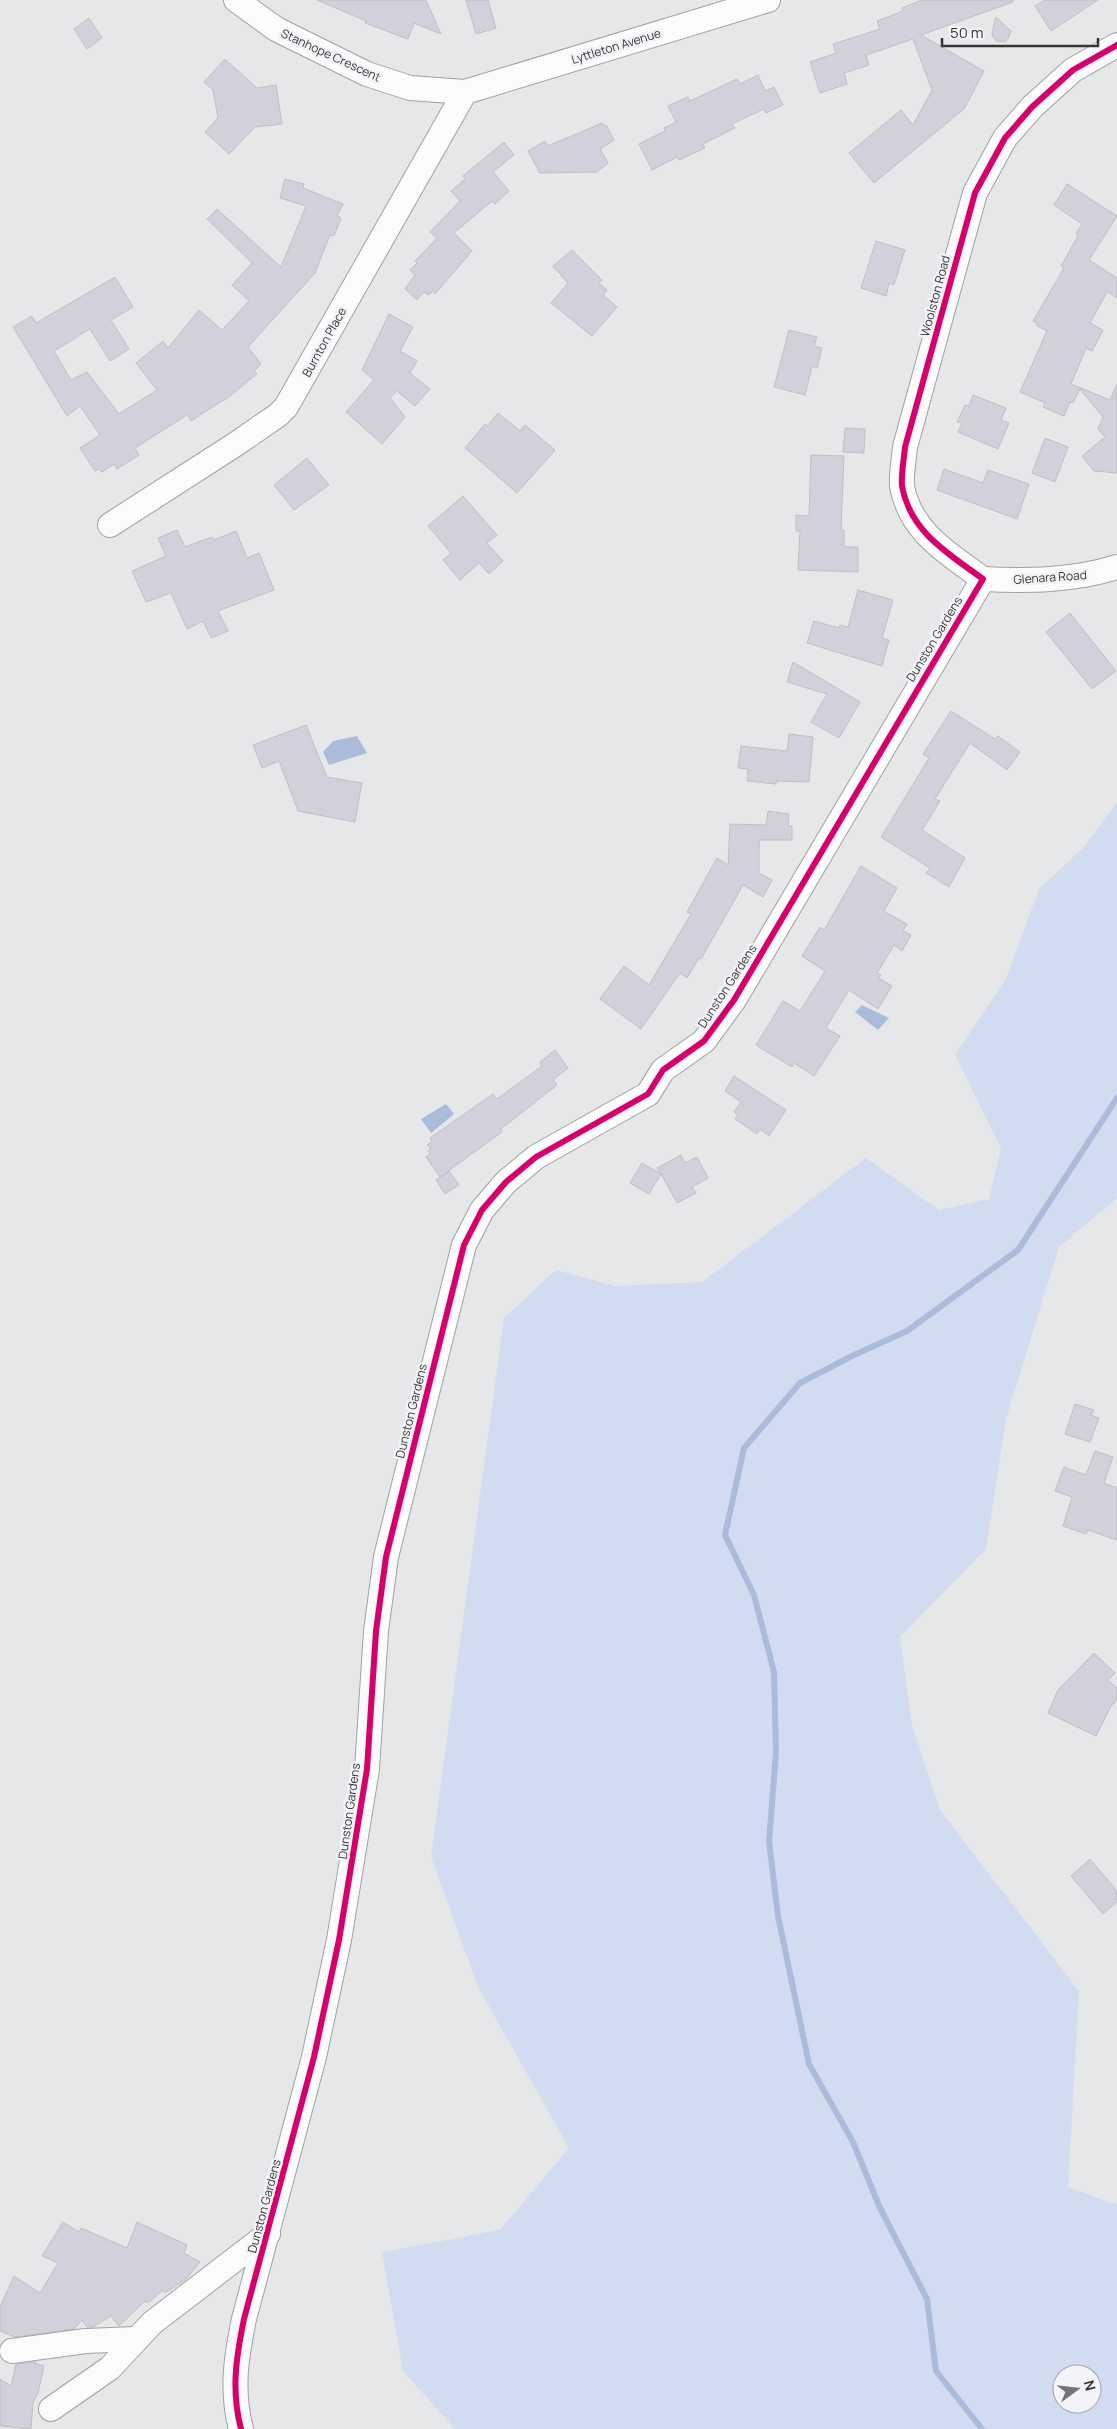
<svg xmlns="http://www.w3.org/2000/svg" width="1117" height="2429" font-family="Manrope,sans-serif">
<rect width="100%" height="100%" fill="#e6e7e9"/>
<path fill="#d2dcf1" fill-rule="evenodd" d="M1117,803v395l-58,49 -53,172 -20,130 -86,88 12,87 28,86 139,181 -11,196 49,18v224h-662l-52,-58 -21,-119 118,-22 69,-82 -91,-161 -47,-130 73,-539 52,-48 59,16 87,-4 164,-124 73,52 50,-11 12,-51 -46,-93 51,-76 33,-90 44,-41zM1062,2374h30v30h-30z"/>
<g fill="#aabcda">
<polygon points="357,736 367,753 329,765 323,752 333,741"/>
<polygon points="862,1005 889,1018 878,1030 855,1012"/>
<polygon points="446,1104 454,1114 431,1133 421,1119"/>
</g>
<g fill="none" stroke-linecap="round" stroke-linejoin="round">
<polyline stroke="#aabcda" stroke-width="6" points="982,2429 936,2371 927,2299 880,2208 853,2142 809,2064 778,1916 769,1841 776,1753 774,1672 754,1595 725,1535 744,1448 800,1383 852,1356 907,1331 1018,1250 1117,1098"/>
</g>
<g fill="#d2d0db" stroke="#c0c0c2">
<polygon points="317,0 426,0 441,34 414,23 408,39 365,23 366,21"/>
<polygon points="466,0 488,0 496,28 476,34"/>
<polygon points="922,0 1013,0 1013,2 921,35 984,71 964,109 874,183 849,153 901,110 913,125 932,90 913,39 866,55 869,65 844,73 847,84 820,93 810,62 836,53 833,44 880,29 877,21 903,11 902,8"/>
<polygon points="1045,0 1098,0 1051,31 1035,6"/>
<polygon points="996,17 1011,31 1008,39 1005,42 996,41 993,37 992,33"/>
<polygon points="89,18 102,38 87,49 74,29"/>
<polygon points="225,59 257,88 276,85 282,124 255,127 229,154 205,132 218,118 213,90 204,82"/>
<polygon points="758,75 765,91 774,87 783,105 766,113 764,109 732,124 735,128 703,144 705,148 679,160 677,157 652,170 639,144 665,131 664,128 676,122 668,106 688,97 690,101 737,79 740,84"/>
<polygon points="602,123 603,125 606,125 614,140 600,149 608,163 597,172 540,173 528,151 545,141 548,146"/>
<polygon points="504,142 514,155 493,172 509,191 495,204 492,201 454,233 472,251 435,294 433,291 429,295 424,292 417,300 405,289 415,275 410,270 417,263 415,261 437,238 430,232 460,201 451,191 465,179 463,176"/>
<polygon points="285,179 304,184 303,188 343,204 337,216 341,218 334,236 330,235 315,273 248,347 261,364 254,371 257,374 230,396 191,421 187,415 135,448 139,455 117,469 114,464 102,472 99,469 95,471 80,448 100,435 80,406 67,416 13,327 32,316 36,323 115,277 133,307 111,320 129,349 110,361 90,329 54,351 71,380 87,372 119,414 157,390 136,363 163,341 168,348 199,310 222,330 249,301 232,285 252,263 207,219 217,209 281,267 306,206 280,198"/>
<polygon points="1067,184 1117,216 1089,260 1117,278 1117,298 1107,292 1090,323 1103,330 1092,351 1086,348 1071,384 1110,400 1117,384 1117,473 1094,471 1082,456 1105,437 1098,429 1103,417 1080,389 1073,403 1070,402 1064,416 1043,407 1045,403 1020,392 1047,331 1036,325 1037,323 1033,321 1064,268 1061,266 1078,236 1076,234 1082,224 1054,205"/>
<polygon points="876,241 905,250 894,285 889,283 886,296 861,288"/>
<polygon points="572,250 602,280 599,283 607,290 603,295 617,307 592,336 551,303 568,283 553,266"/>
<polygon points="389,314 413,327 400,351 417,361 410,373 430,389 415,406 397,391 390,398 405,417 382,444 346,412 374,380 362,370"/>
<polygon points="789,330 817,337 814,346 822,348 817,368 812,366 805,395 774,387"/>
<polygon points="973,395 1006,408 1001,420 1009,423 998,449 958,432 962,423 957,422 965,405 969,406"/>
<polygon points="498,413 520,431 525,425 555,450 517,493 465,448 485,424 487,426"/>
<polygon points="845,428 865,429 864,453 843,452"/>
<polygon points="1045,438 1068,447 1055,482 1032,473"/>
<polygon points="811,455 844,456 841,530 844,530 844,547 858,547 858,572 798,570 800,531 796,531 796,515 809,516"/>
<polygon points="307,458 329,485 294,510 274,485"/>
<polygon points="944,469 983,483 988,470 1029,484 1017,519 937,490"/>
<polygon points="463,496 497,535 487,543 503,561 489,574 479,563 460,580 443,560 451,553 428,526"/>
<polygon points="177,530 185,547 212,537 214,540 236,531 247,558 259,553 274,590 218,611 228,631 211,638 203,621 187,629 171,593 146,602 132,571 166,556 158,538"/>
<polygon points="858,590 893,600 882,638 889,640 882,666 807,643 814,621 839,628 840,625 848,627"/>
<polygon points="1070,613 1116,671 1092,689 1046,632"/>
<polygon points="793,662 860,702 839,738 811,722 827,694 787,682"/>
<polygon points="951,711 995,739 998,736 1020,752 1007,770 970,743 935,799 940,801 922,830 965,858 949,887 926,873 930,868 881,837 929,758 923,754"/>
<polygon points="306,725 327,777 362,783 355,822 298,811 279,761 262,768 253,745"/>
<polygon points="789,734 813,737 809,782 776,781 776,784 747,781 748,769 738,768 741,746 787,751"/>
<polygon points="768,811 789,814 788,826 792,826 792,840 759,840 759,873 772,880 763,897 743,885 701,959 699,958 687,978 680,973 641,1029 600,999 624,966 649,985 691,914 687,912 717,858 728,865 730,824 766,825"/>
<polygon points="861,866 897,888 884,911 907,924 903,931 911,935 902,951 894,945 877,973 881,975 879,978 892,986 878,1009 849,990 826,1028 840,1036 814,1076 794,1063 792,1067 756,1045 783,1001 800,1011 825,971 802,956 820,927 824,930"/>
<polygon points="555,1050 568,1068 553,1080 557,1085 501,1129 502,1132 440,1177 426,1157 430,1154 428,1151 431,1149 427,1145 432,1141 430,1138 493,1094 497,1099 542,1066 540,1062"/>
<polygon points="734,1076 786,1110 769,1136 760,1129 757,1134 735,1119 738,1115 734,1112 741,1102 725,1091"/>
<polygon points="681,1155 685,1163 697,1157 708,1178 692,1187 696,1193 677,1203 661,1174 649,1194 630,1183 642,1163 661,1174 657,1168"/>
<polygon points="449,1171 459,1185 445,1194 436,1180"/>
<polygon points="1075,1404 1094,1410 1091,1415 1099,1418 1090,1442 1065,1434"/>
<polygon points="1095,1451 1113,1457 1104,1483 1117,1488 1117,1540 1088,1530 1086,1534 1063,1526 1072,1497 1055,1491 1064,1467 1086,1475"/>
<polygon points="1094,1653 1115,1673 1108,1680 1117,1688 1117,1700 1111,1706 1096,1736 1048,1713 1058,1690"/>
<polygon points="1090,1859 1117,1891 1117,1902 1103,1914 1071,1876"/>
<polygon points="63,2222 79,2232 81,2228 127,2248 137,2222 187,2245 184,2253 200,2262 186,2279 165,2293 163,2290 148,2303 145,2301 119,2326 111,2316 93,2327 87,2327 82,2320 74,2329 15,2337 0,2331 0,2307 14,2276 40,2293 58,2263 42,2256"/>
<polygon points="36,2362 34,2363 44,2366 38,2393 33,2402 31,2429 0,2426 0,2379 11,2386 16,2364"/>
</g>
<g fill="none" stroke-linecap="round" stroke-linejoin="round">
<defs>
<g id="minor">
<polyline points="236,0 276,29 367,74 410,88 465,92 768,0"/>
<polyline points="110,525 236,444 278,415 286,407 465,92"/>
<path d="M983,579c-34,-25 -73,-47 -81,-93 -1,-12 2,-27 3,-39l70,-254 30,-55 27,-31 41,-37 44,-25"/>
<path d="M983,579c45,2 90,2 134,-12"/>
<polyline points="12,2351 86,2341 136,2339"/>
<polyline points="51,2409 110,2368 152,2323 268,2234"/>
<path d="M241,2429c-10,-39 -5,-71 3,-110l70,-262 25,-117 28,-171 9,-138 10,-74 78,-312 18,-35 24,-28 30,-25 112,-63 15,-24 41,-29 30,-41 249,-421"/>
</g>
</defs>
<use href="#minor" stroke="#a0a1a3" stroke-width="26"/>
<use href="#minor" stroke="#fbfbfc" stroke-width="24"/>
<defs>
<path id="cycleway" d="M241,2429c-10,-39 -5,-71 3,-110l70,-262 25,-117 28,-171 9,-138 10,-74 78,-312 18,-35 24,-28 30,-25 112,-63 15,-24 41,-29 30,-41 249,-421c-34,-25 -73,-47 -81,-93 -1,-12 2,-27 3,-39l70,-254 30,-55 27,-31 41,-37 44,-25"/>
</defs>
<use href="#cycleway" stroke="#f2f4f7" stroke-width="9"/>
<use href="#cycleway" stroke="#d6006c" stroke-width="6"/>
</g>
<g text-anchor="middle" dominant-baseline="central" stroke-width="5" stroke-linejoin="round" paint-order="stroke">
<g font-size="12" fill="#363637" stroke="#f2f4f7">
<text transform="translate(616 46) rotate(-17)">Lyttleton Avenue</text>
<text transform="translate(331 55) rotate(25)">Stanhope Crescent</text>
<text transform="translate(935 296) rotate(-75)">Woolston Road</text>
<text transform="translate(324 342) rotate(-61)">Burnton Place</text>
<text transform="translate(1050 577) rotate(-4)">Glenara Road</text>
<text transform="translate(934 639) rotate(-59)">Dunston Gardens</text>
<text transform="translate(727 986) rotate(-57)">Dunston Gardens</text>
<text transform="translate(411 1411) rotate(-76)">Dunston Gardens</text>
<text transform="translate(349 1811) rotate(-82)">Dunston Gardens</text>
<text transform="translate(264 2206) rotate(-75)">Dunston Gardens</text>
</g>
</g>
<g transform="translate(1077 2389) rotate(75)"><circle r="24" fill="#f2f4f7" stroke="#a7a8aa"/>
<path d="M0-4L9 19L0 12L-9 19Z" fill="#747475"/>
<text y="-8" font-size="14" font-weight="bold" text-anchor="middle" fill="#363637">N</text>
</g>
<path d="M942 38v8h156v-8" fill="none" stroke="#363637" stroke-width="2.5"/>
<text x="950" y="38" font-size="15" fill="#363637" stroke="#f2f4f7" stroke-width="4" paint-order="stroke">50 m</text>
</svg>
